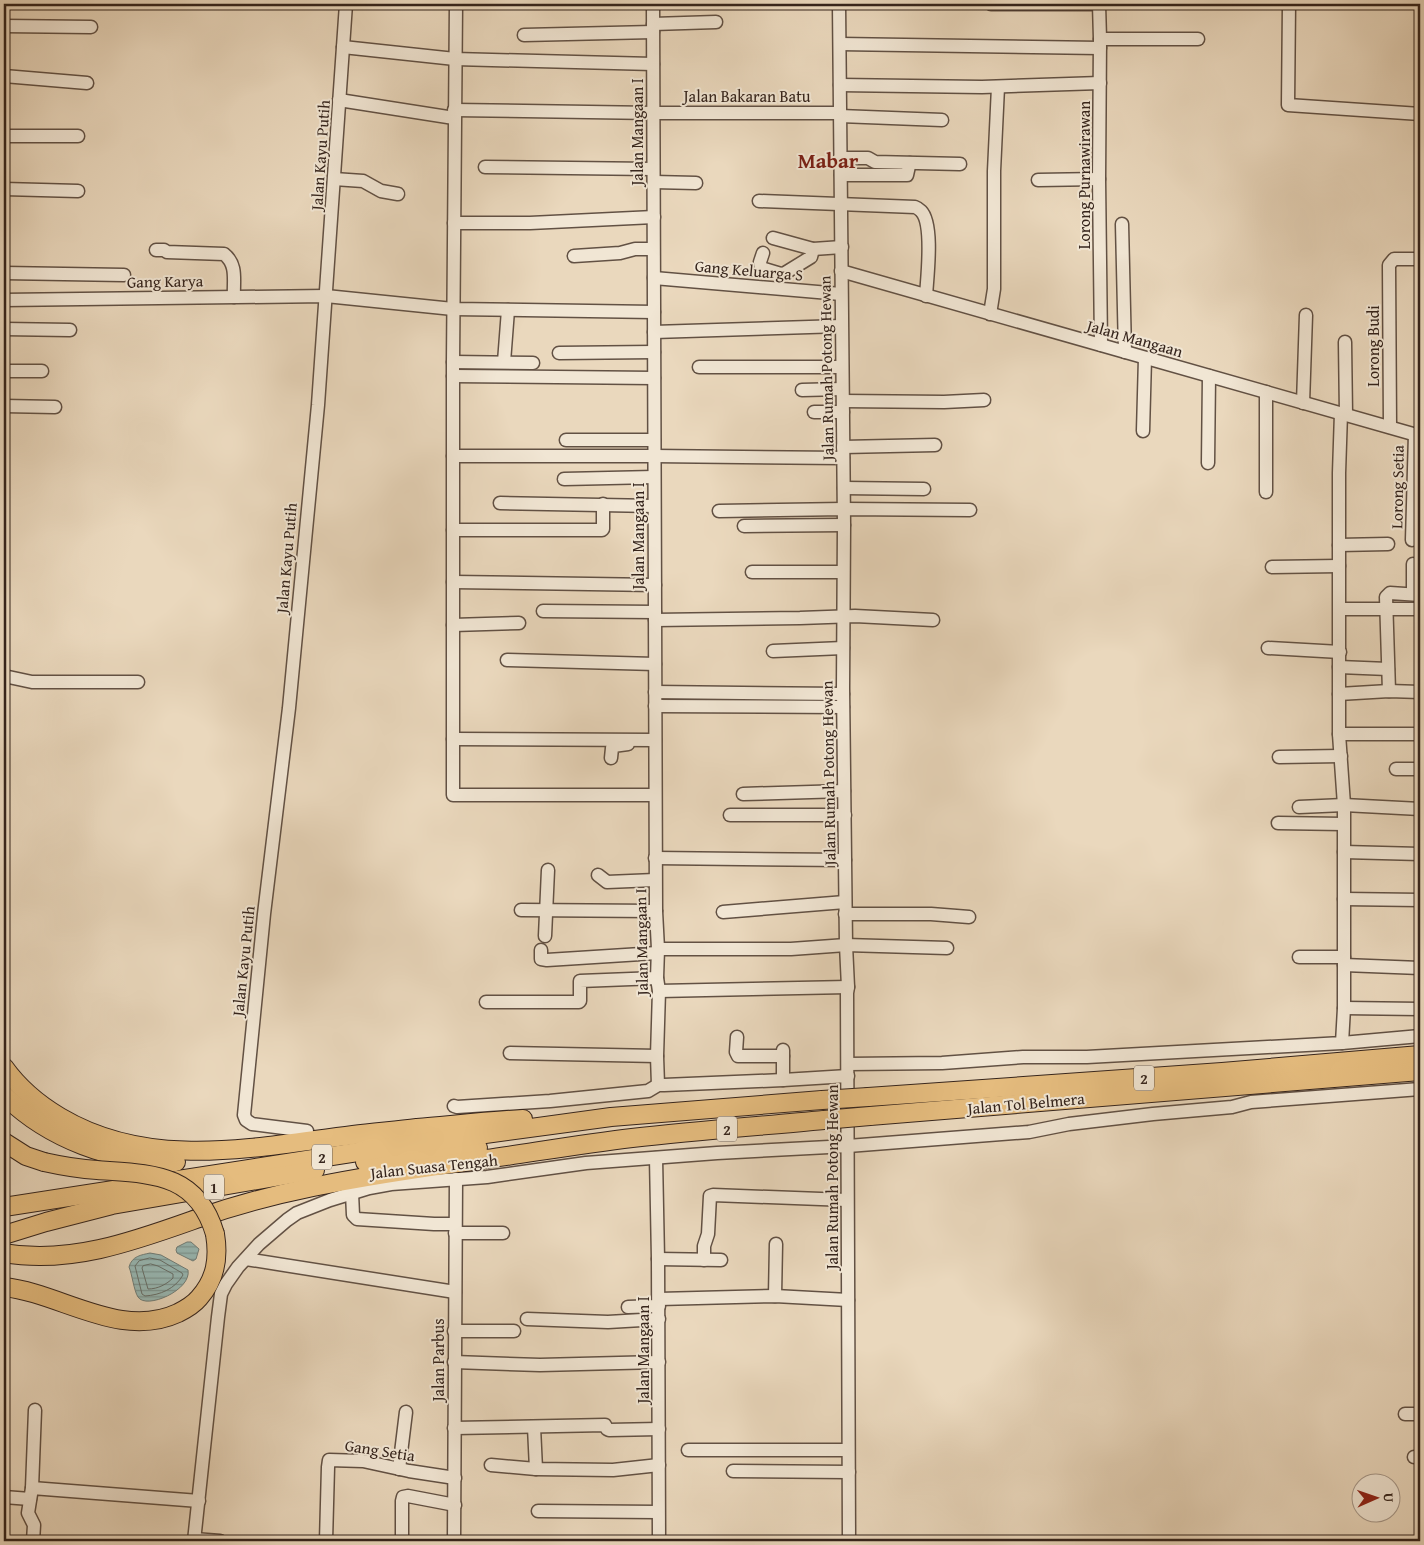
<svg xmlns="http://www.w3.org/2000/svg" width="1424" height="1545" font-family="'Gentium Book Plus',serif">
<defs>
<pattern id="water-rules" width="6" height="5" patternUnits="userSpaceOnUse" patternTransform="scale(1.25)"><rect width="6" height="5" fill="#98b9b5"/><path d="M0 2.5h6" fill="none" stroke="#7d9692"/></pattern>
</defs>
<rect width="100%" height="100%" fill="#ead8bd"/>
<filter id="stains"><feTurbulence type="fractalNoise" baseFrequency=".004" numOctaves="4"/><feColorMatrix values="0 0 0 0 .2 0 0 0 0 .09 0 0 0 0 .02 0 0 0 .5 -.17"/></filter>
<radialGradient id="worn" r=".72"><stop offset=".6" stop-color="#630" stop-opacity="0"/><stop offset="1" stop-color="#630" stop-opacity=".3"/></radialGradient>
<g fill="url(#water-rules)" stroke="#707d78">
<polygon points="187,1242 191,1242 199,1249 196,1259 193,1261 177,1253 176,1250 177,1247"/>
<path d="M150,1253l11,2 27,15c4,20 -42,40 -50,27 -4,-6 -6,-23 -9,-30 3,-11 12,-12 21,-14z"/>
</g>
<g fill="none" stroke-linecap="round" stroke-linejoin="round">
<g stroke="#666e68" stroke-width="1">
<path d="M150,1258l10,2 22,13 1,2c-8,14 -23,20 -38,21l-3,-2 -7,-28 4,-5z"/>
<path d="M151,1264l7,2 15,8v4c-6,6 -15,11 -25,11l-6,-21 1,-2z"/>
</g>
<defs>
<g id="minor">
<polyline points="456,4 453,362 453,795 655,795"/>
<polyline points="653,4 656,911 658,949 657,978 659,991 657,1056 658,1085"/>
<path d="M839,4l5,521 -1,163 3,257 2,42 -1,6c2,183 1,366 2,548"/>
<polyline points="991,4 1099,4"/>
<polyline points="1099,4 1100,39 1099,179 1101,345"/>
<polyline points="1289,4 1288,105 1420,114"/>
<polyline points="653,24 716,22"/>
<polyline points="4,26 91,27"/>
<polyline points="524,35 653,32"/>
<polyline points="1100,39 1198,39"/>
<polyline points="840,44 1100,48"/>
<polyline points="343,47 455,59 653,64"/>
<polyline points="4,76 87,83"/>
<polyline points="840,85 982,87 1100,83"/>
<polyline points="339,100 454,118"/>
<polyline points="454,110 653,113 840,113"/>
<polyline points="840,116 942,120"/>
<polyline points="4,136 78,136"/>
<polyline points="840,158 868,158 875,162 960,164"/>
<polyline points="485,167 653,169"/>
<polyline points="841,175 907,175 909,166 910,163"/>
<polyline points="334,179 363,181 381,191 398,194"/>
<polyline points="1038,180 1099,179"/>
<polyline points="654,182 696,183"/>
<polyline points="4,189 78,191"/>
<path d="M759,201l156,6c3,1 4,2 6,4 13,13 6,67 5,85"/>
<polyline points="454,223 530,223 654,217"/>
<polyline points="1122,224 1125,352"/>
<polyline points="773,238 813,249 842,247"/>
<path d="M156,250h8l3,2 57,2c14,11 9,27 10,43"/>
<polyline points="763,253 760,262 761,268 781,274 785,273 811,257 813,249"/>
<polyline points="574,256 620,253 635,249 653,249"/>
<polyline points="841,271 1420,436"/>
<polyline points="4,273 124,275"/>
<polyline points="654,278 841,294"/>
<polyline points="4,300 326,296 453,309 654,312"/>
<polyline points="990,314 994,289 994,171 998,87"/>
<polyline points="4,329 70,330"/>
<polyline points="654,332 841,326"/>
<polyline points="1345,342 1346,415"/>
<polyline points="559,353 654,352"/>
<polyline points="453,362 533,363"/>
<polyline points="504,362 508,310"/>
<polyline points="699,367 842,367"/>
<polyline points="4,371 42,371"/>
<polyline points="453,376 654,378"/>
<polyline points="802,390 842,389"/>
<polyline points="1266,392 1266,492"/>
<polyline points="843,401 944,402 984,400"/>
<polyline points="1303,403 1306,315"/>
<polyline points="4,406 55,407"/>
<polyline points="814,412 843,412"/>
<polyline points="1390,427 1389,265 1394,259 1420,259"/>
<polyline points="1143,431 1145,358"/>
<polyline points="566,440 654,440"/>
<polyline points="843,447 935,445"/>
<polyline points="453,456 654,456 843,458"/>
<polyline points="1208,463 1209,376"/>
<polyline points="564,479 654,477"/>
<polyline points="844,488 924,489"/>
<polyline points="500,503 654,506"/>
<polyline points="719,511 844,509 970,510"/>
<polyline points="744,526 844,525"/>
<polyline points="453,530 602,530 603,529 603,504"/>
<polyline points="1412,540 1415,434"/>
<polyline points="1339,545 1388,544"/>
<polyline points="1413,564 1413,594"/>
<polyline points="1272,567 1339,566"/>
<polyline points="752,572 843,572"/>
<polyline points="453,582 655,585"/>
<polyline points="1340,609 1420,609"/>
<polyline points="543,611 655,612"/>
<polyline points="655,620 800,618 855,616 933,620"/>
<polyline points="453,625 519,623"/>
<polyline points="1268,648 1340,652"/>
<polyline points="773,651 843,648"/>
<polyline points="507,660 655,664"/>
<polyline points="1339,667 1388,669"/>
<polyline points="4,676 32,682 138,682"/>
<polyline points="1389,691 1386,597 1390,593 1420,595"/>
<polyline points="655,692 843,694"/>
<polyline points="1339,694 1389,691 1420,692"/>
<polyline points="655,706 843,707"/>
<polyline points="1339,734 1420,734"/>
<polyline points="453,739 655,740"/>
<polyline points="1279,757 1341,756"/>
<polyline points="611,758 612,748 613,746 628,744"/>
<polyline points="1396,769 1420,769"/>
<polyline points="743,794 844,791"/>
<polyline points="1299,807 1344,805 1420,809"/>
<polyline points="730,815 845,815"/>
<polyline points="1278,823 1343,824"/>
<polyline points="1344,852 1420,854"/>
<polyline points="655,858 845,860"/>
<polyline points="598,875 607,882 655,880"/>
<polyline points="1344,899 1420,900"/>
<polyline points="521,910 656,911"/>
<polyline points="723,912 845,902"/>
<polyline points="845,914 931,914 969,917"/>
<polyline points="545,936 548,870"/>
<polyline points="658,949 791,949 846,945 947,948"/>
<polyline points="541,950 541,959 547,960 657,953"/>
<polyline points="1299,957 1344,957"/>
<polyline points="1344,965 1420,968"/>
<polyline points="659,991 848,987"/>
<polyline points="486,1002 579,1002 580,1001 580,981 657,978"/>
<polyline points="1344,1008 1420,1009"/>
<polyline points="737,1037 736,1052 738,1056 783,1056"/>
<polyline points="1342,1043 1420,1036"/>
<polyline points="510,1053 657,1056"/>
<polyline points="848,1064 942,1063 1023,1057 1087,1057 1342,1043 1344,1008 1344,805 1339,734 1339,473 1341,413"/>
<polyline points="783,1080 783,1050"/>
<polyline points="454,1106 457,1107 550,1101 648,1091 658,1085 664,1085 783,1080 848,1076"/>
<polyline points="307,1131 252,1124 246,1120 244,1115 264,914 289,708 318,405 346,4"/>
<polyline points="656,1158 658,1259 659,1541"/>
<polyline points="352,1193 353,1215 357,1219 434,1224 455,1224"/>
<polyline points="455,1233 503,1233"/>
<polyline points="246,1259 455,1292"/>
<polyline points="658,1259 721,1260"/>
<polyline points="704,1260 704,1246 708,1234 710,1196 713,1195 847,1200"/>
<polyline points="775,1296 776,1244"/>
<polyline points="659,1299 775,1296 848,1300"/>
<polyline points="628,1307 659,1306"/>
<polyline points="527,1319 608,1322 659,1319"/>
<polyline points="454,1331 514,1331"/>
<polyline points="454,1362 540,1365 659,1362"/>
<polyline points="1405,1414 1420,1414"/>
<polyline points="534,1427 536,1469"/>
<polyline points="454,1428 605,1425 607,1429 609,1430 659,1429"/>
<polyline points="688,1450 848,1450"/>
<polyline points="1414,1457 1420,1457"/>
<polyline points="491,1465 536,1469 613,1470 659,1465"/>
<polyline points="399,1469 406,1412"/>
<polyline points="733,1471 849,1472"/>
<polyline points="32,1488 35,1410"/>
<polyline points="4,1497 30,1499"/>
<polyline points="538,1511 658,1512"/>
<polyline points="194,1539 220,1541"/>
<polyline points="33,1541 34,1525 28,1513 32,1488 199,1501"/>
<polyline points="194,1541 218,1317 221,1294 226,1284 238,1267 259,1244 287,1220 297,1213 330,1200 369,1188 391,1184 487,1177 586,1163 717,1153 848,1146 1029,1132 1069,1124 1153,1114 1232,1107 1251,1102 1420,1089"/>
<polyline points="326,1541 328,1467 329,1460 363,1461 409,1471 455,1478"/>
<polyline points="402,1541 402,1501 403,1497 408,1496 455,1505"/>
<polyline points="454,1541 456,1179"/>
</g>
<g id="highway">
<path d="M4,1067c15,21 34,37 56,50 91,54 195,30 293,18 21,-3 43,-4 64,-7 35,-3 70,-7 106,-9"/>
<path d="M4,1095c44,44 109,68 172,67"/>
<polyline points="868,1097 1222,1072 1420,1055"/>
<polyline points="870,1116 1420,1071"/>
<polyline points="4,1142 26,1156 44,1162"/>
<polyline points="365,1162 478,1148"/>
<polyline points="4,1207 390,1147 611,1117 822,1100"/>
<polyline points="4,1235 46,1222 112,1205 315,1170"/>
<path d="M4,1253c67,12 133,-13 195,-35 37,-13 75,-23 114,-31 57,-12 115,-20 173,-28 49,-7 97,-15 146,-21 63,-7 128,-12 192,-18"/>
<path d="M4,1287c57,6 116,53 174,26 8,-4 16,-9 21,-15 17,-19 20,-40 16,-64"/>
</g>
</defs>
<use href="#minor" stroke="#625144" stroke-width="15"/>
<use href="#highway" stroke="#35241c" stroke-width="20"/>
<use href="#minor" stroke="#f1e6d4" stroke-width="12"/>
<use href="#highway" stroke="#e5bc7e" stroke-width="18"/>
<defs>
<g id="highway-bridge">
<polyline points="822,1100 868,1097"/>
<polyline points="824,1120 870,1116"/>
<path d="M44,1162c18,4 35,7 53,8 53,4 100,2 118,64"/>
</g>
</defs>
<use href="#highway-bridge" stroke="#35241c" stroke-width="20" stroke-linecap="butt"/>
<use href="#highway-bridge" stroke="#e5bc7e" stroke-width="18"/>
</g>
<g text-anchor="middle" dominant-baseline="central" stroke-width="4" stroke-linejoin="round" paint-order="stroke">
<g fill="#f1e6d4" stroke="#6d5e53" stroke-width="1">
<rect x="1134" y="1065.5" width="20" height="25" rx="4"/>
<rect x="717" y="1116.5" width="20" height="25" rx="4"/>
<rect x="312" y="1144.5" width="20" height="25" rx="4"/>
<rect x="204" y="1174.5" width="20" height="25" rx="4"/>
</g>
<g font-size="15" font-weight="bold" fill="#35241c">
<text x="1144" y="1078">2</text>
<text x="727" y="1129">2</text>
<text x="322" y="1157">2</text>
<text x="214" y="1187">1</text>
</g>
<g font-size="16" fill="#35241c" stroke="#f1e6d4">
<text x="747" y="96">Jalan Bakaran Batu</text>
<text transform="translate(637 132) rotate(-90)">Jalan Mangaan I</text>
<text transform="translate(320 155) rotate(-86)">Jalan Kayu Putih</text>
<text transform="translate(1084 175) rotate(-90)">Lorong Purnawirawan</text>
<text transform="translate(749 270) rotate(5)">Gang Keluarga S</text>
<text transform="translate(165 281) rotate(-1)">Gang Karya</text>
<text transform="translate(1135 338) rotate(16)">Jalan Mangaan</text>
<text transform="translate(1373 346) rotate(-90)">Lorong Budi</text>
<text transform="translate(826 368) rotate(-91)">Jalan Rumah Potong Hewan</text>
<text transform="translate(1397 487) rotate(-89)">Lorong Setia</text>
<text transform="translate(638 536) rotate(-90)">Jalan Mangaan I</text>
<text transform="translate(286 558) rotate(-85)">Jalan Kayu Putih</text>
<text transform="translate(828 773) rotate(-91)">Jalan Rumah Potong Hewan</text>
<text transform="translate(641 942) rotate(-91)">Jalan Mangaan I</text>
<text transform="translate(243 961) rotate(-84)">Jalan Kayu Putih</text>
<text transform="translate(1026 1103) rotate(-5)">Jalan Tol Belmera</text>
<text transform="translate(434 1166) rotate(-6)">Jalan Suasa Tengah</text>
<text transform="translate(832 1177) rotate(-90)">Jalan Rumah Potong Hewan</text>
<text transform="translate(643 1350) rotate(-90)">Jalan Mangaan I</text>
<text transform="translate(438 1360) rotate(-90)">Jalan Parbus</text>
<text transform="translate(380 1450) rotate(9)">Gang Setia</text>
</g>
<g font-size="21" font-weight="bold" fill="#7a1f14" stroke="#f1e6d4">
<text x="828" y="160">Mabar</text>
</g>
</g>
<rect width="1424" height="1545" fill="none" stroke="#ead8bd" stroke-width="20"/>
<rect x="5" y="5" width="1414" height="1535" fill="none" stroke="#35241c" stroke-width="2.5"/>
<rect x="10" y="10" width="1404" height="1525" fill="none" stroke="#35241c"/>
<g transform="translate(1376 1498) rotate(88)"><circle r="24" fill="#f1e6d4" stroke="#a6988a"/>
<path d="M0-4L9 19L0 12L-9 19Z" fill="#8f2418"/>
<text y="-8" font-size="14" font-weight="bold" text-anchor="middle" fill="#35241c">U</text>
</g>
<rect width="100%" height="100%" filter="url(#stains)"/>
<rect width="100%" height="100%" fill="url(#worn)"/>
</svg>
